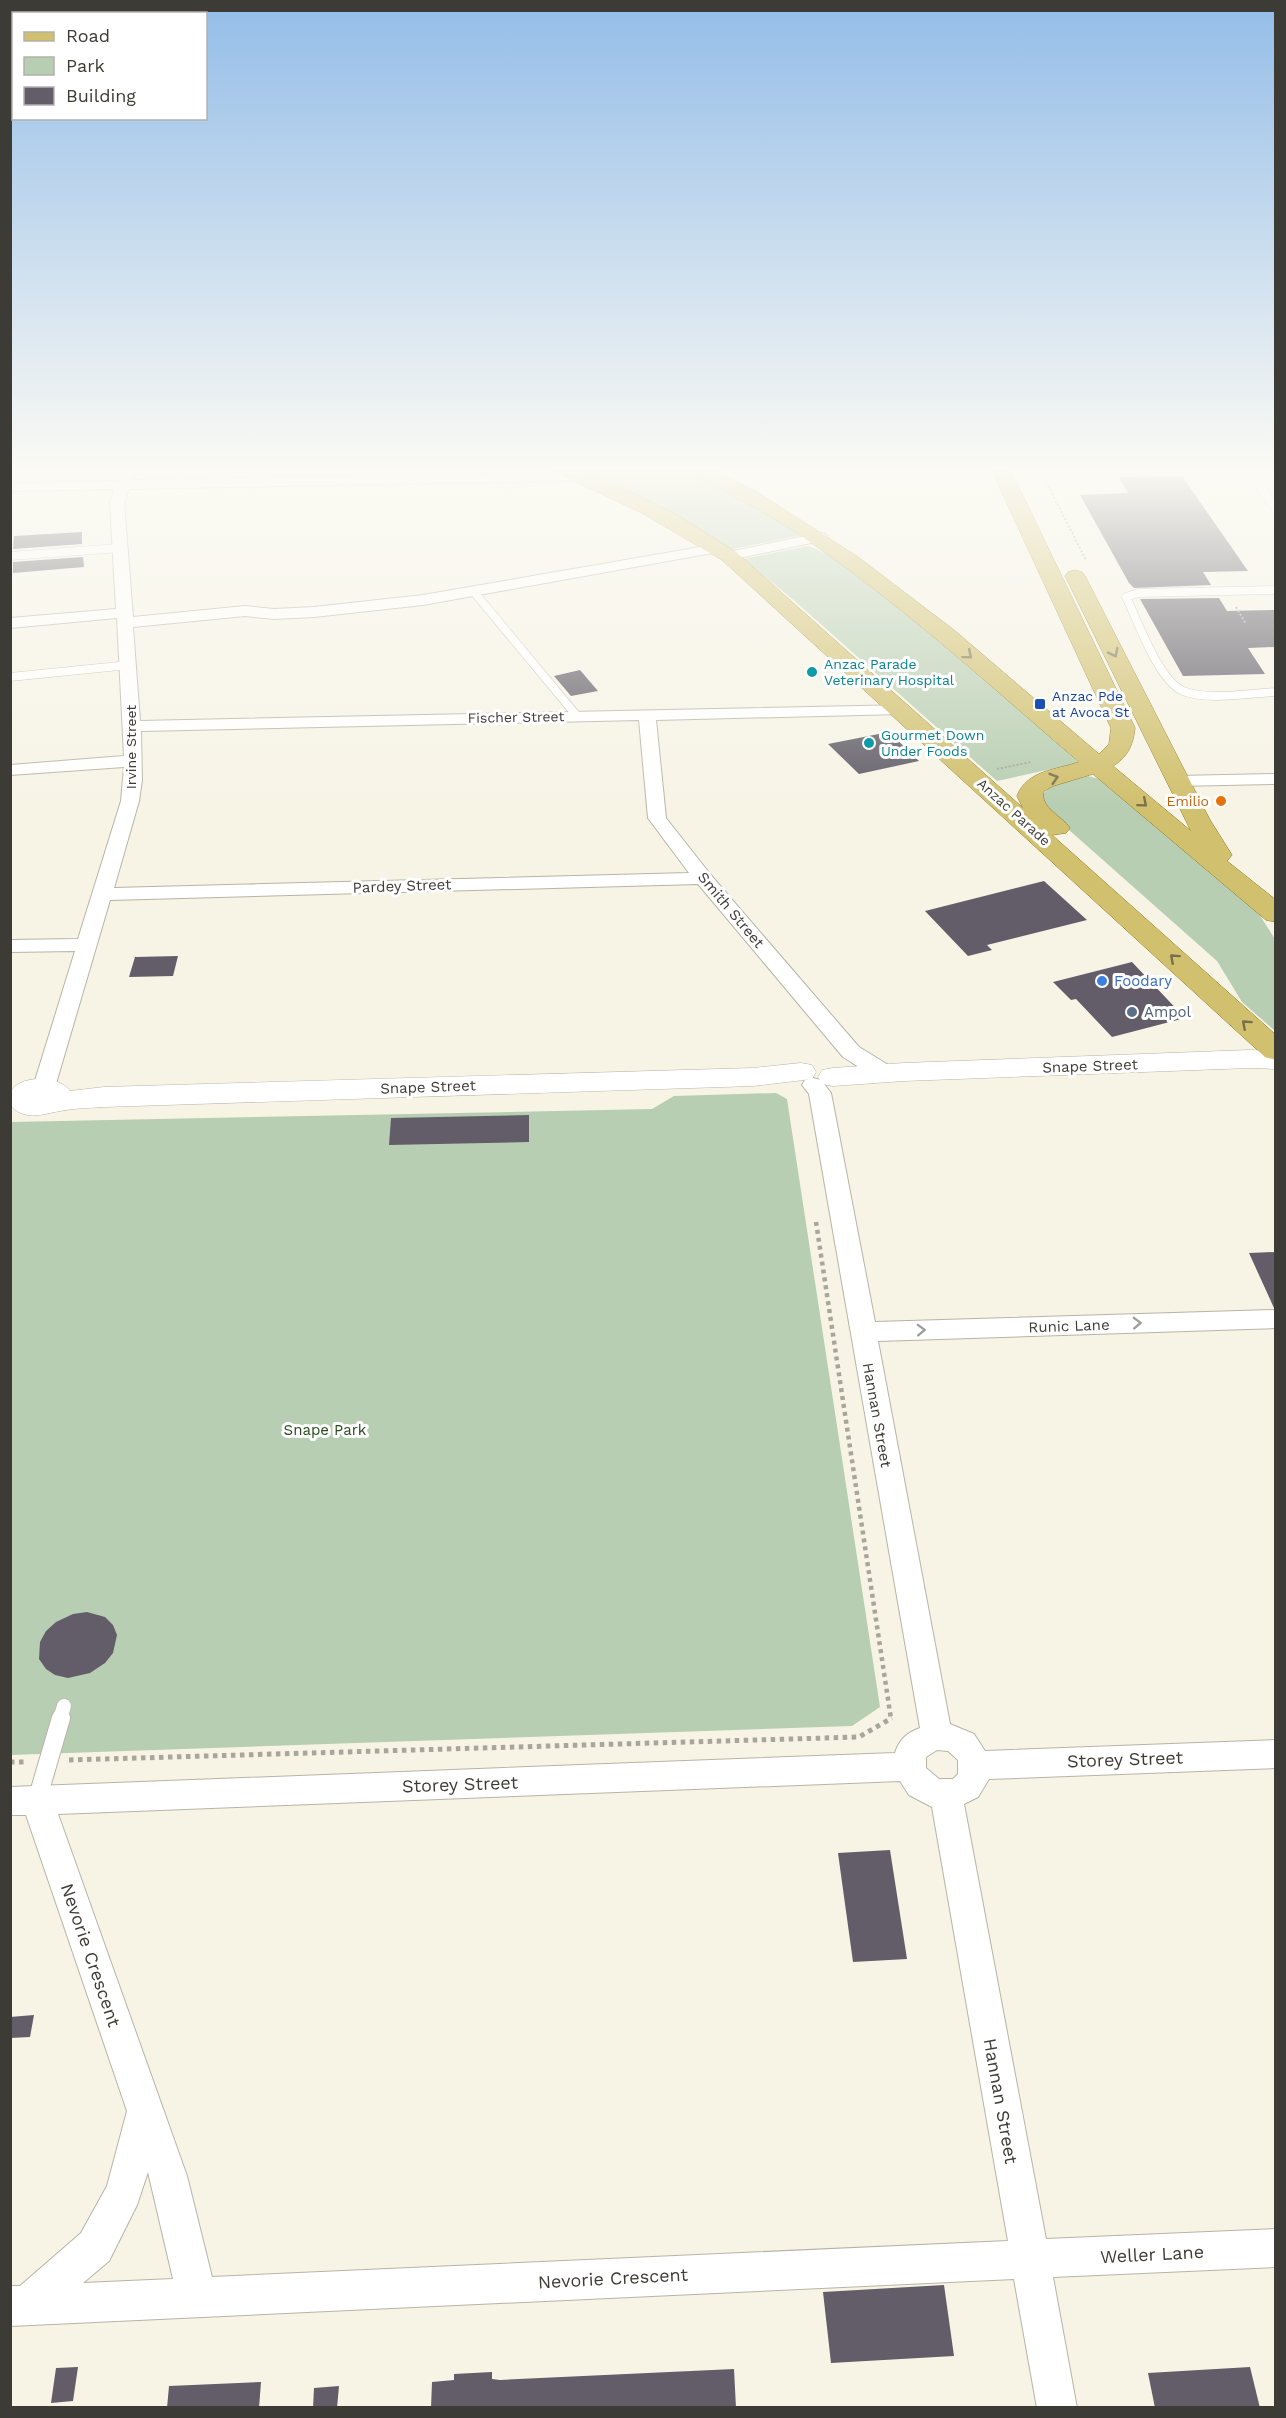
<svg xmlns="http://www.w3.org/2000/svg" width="1286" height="2418" font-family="'Work Sans',sans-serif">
<rect width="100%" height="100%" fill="#f7f4e6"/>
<g fill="#b8ceb2">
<polygon points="570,469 682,469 765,512 802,535 729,550"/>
<polygon points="809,546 842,561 958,655 1079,763 997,781 796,602 743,559"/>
<path d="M1088,776l12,3 159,135 16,25v92l-33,-29 -25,-41 -166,-147 -10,-14c6,-19 29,-20 47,-24z"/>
<polygon points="776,1093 787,1099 880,1707 852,1726 11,1755 11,1122 652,1109 674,1096"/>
</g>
<g fill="#625d68">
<polygon points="1182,476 1248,571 1203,572 1211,585 1134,588 1129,583 1080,495 1128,493 1119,477"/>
<polygon points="82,532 82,544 13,549 14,536"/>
<polygon points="83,557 84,567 13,573 13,562"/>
<polygon points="1219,598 1227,611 1275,610 1275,647 1248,648 1265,674 1183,676 1140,599"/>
<polygon points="580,670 598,691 571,696 554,676"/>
<polygon points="889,732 919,761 859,774 828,744"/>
<polygon points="1044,881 1087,920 987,945 992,950 968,956 925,911"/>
<polygon points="178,956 173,976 129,977 135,957"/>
<polygon points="1132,962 1185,1018 1112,1037 1076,999 1071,1000 1053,982"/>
<polygon points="529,1115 529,1142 389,1145 391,1118"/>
<polygon points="1275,1252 1275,1308 1274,1308 1249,1253"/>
<polygon points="87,1612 105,1617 113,1625 117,1635 113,1653 105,1663 90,1673 68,1678 55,1675 46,1669 39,1659 40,1642 46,1631 56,1622 73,1614"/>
<polygon points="890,1850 907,1959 853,1962 838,1853"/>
<polygon points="34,2015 30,2037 10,2038 10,2017"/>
<polygon points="944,2285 954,2356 831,2363 823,2292"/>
<polygon points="78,2367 73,2401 51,2403 56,2368"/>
<polygon points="1250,2367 1260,2408 1155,2408 1148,2373"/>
<polygon points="734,2369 736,2408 431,2408 432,2382 454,2380 454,2374 492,2372 492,2379 500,2380"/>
<polygon points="261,2382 259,2408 167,2408 169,2386"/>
<polygon points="339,2386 337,2408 313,2408 314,2388"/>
</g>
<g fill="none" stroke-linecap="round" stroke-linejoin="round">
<defs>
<g id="lane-far2">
<polyline points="1276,475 1260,476 1255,479 1276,509"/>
<polyline points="10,556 120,548"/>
<path d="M1276,590l-138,3 -12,4c12,24 32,83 57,94 24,10 68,2 93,1"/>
<polyline points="474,592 577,716"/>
<polyline points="10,677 129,665"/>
</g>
<polyline id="lane-far1" points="60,1719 64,1706"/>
<polyline id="lane" points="37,1800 61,1718"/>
<g id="street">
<path d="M121,469h14l-4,11 450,-8 7,4 -7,4 -452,9 -5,14 9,114 112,-11 29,3 40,-2 109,-12 295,-51 5,1 2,3 -2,3 -5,1 -295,53 -109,12 -40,2 -29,-3 -112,11 7,94 767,-16 3,4 -3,4 -6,1 -245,6 10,98 44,56 149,173 31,19 3,5 -3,5c-17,4 -33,-11 -47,-19l-145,-173 -588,16 -55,187 -3,5 -8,2 -8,-2 -3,-5 42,-136 -65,1v-12l68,-1 43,-138 3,-34 -114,8v-10l114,-9 -7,-138 -107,10v-10l106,-9 -6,-106 4,-14 -104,2v-8l107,-2zM639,720l9,98 41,55 -575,15 25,-87 3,-21 -1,-49z"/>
<polygon points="820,533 825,534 827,537 825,540 729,560 722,556 729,552"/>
<polygon points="1276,774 1276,784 1177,786 1171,785 1168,781 1171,777 1177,776"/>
<path d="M813,1078l8,2 10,13 44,229 401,-12v18l-398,13 72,383 24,10 11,17 291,-11v28l-287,11 -11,18 -14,7 82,435 230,-10v38l-223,10 24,131h-40l-23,-129 -1004,47v-40h10l61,-53 26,-47 20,-75 -101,-296h-16v-28l885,-34c4,-13 11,-20 25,-25l-111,-634 -7,-9 3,-5zM937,1750l11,1 10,9v14l-5,5h-14l-13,-11v-11zM900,1781l9,14 23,12 76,434 -796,36 -25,-101 -129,-362zM148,2172l25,107 -90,4 26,-22 28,-56z"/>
</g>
<g id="secondary">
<polygon points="1250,1050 1276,1051 1276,1069 1250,1068 904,1081 833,1086 822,1084 818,1077 822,1070 833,1068 904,1063"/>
<path d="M801,1063l11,2 4,7 -4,7 -59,7 -649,21c-14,1 -30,1 -44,4 -17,3 -37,11 -50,-7 0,-3 0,-7 0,-10 6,-20 50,-19 60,-3l34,-4 649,-19z"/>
</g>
<path id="primary" d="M555,469h25l34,15 63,31 59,37 287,256 -6,-12c10,-26 39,-26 62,-34 -92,-79 -181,-161 -282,-229 -35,-23 -71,-41 -108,-60l-2,-4h24l46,23 101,65 96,73 145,124 10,-10 2,-16 -120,-259h19l125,259c-2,17 -7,29 -22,38l78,65 -126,-255 3,-4 7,-2 7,2 3,4 125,244 22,35 -5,6 49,39v22l-10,-2 -173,-146 -40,12 -9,5c-5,16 18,25 26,37l-4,5 -14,2 224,200v25l-11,-3 -543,-497 -80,-47 -85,-40z"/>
</defs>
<use href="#lane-far2" stroke="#b7b4a7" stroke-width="9"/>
<use href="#lane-far1" stroke="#b7b4a7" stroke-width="15"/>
<use href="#lane" stroke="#b7b4a7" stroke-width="20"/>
<use href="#street" stroke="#b7b4a7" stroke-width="2"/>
<use href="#secondary" stroke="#b7b4a7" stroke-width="1"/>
<use href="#primary" stroke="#8a761c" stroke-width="1"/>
<g stroke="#a8a59b" stroke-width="2" stroke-dasharray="2 2" stroke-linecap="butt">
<polyline points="1041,472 1086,560"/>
<polyline points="1236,607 1246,624"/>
<polyline points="997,769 1031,762"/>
</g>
<polyline stroke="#a8a59b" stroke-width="4.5" stroke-dasharray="4 4" stroke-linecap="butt" points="816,1222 891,1719"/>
<g stroke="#a8a59b" stroke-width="5" stroke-dasharray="4.5 4.5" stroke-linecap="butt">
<polyline points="69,1760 859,1737 892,1718"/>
<polyline points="10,1762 26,1762"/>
</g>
<use href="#lane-far2" stroke="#fff" stroke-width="8"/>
<use href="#lane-far1" stroke="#fff" stroke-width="14"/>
<use href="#lane" stroke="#fff" stroke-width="18"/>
<use href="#street" fill="#fff" fill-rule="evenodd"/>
<use href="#secondary" fill="#fff" fill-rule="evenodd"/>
<use href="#primary" fill="#d1c06e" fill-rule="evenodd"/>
</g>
<defs><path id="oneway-chevron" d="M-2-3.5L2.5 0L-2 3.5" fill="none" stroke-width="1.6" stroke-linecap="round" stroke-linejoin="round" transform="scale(1.5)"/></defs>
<g stroke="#78704c">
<use href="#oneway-chevron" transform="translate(1114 653) rotate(64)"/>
<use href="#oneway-chevron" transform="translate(968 655) rotate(40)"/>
<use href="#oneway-chevron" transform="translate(1054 778) rotate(-17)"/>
<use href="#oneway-chevron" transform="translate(1143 803) rotate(40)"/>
<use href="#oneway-chevron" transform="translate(1174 958) rotate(-138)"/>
<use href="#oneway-chevron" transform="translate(1246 1024) rotate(-138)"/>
</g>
<g stroke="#9e9d9a">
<use href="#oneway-chevron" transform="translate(1137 1323) rotate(-2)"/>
<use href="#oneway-chevron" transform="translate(921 1330) rotate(-2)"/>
</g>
<linearGradient id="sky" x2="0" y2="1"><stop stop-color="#93bde8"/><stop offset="0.58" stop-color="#fbfaf4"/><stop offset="1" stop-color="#fbfaf4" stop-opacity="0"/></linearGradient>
<rect width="1286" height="808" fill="url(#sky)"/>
<g fill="#0f9aa8" stroke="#fff" stroke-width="2">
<circle cx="812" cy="672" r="6"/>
<circle cx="869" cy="743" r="6"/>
</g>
<rect fill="#1a4fb4" stroke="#fff" stroke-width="2" x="1034" y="698" width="12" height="12" rx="3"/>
<circle fill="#e8710a" stroke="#fff" stroke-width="2" cx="1221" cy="801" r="6"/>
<circle fill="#3f7fe0" stroke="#fff" stroke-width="2" cx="1102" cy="981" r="6"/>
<circle fill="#5c6f8a" stroke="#fff" stroke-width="2" cx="1132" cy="1012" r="6"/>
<g text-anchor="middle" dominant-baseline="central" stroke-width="6" stroke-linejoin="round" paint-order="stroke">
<g font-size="14" fill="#0d838f" stroke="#fff" text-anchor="start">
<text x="824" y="664">Anzac Parade<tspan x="824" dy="16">Veterinary Hospital</tspan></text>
<text x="881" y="735">Gourmet Down<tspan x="881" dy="16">Under Foods</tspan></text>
</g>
<g font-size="14" fill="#164399" stroke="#fff" text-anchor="start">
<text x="1052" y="696">Anzac Pde<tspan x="1052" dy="16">at Avoca St</tspan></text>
</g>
<g font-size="14" fill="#3d3b36" stroke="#fff">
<text transform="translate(516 717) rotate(-1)">Fischer Street</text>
<text transform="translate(131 747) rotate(-90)">Irvine Street</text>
<text transform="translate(1014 812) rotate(42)">Anzac Parade</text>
</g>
<g font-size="14" fill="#c56008" stroke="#fff" text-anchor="end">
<text x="1209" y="801">Emilio</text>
</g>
<g font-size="15" fill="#3d3b36" stroke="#fff">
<text transform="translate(402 886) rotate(-2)">Pardey Street</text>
<text transform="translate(731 910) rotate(50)">Smith Street</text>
<text transform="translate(1090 1066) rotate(-2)">Snape Street</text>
<text transform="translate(428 1087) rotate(-2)">Snape Street</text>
<text transform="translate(1069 1326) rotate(-2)">Runic Lane</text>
<text transform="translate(877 1415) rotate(80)">Hannan Street</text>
</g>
<g font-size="15" fill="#366cbe" stroke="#fff" text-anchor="start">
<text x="1114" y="981">Foodary</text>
</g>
<g font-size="15" fill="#4e5e75" stroke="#fff" text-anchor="start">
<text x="1144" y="1012">Ampol</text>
</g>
<g font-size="15" fill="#27481d" stroke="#fff">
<text x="325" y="1430">Snape Park</text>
</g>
<g font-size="18" fill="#3d3b36" stroke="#fff">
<text transform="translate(1125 1759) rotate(-2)">Storey Street</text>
<text transform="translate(460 1784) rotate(-2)">Storey Street</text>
<text transform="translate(91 1955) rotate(71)">Nevorie Crescent</text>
<text transform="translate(1001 2101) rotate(80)">Hannan Street</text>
<text transform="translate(1152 2254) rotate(-3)">Weller Lane</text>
<text transform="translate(613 2278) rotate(-3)">Nevorie Crescent</text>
</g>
</g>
<rect width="1286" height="2418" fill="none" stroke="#3d3b36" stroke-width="24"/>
<rect x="12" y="12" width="195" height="108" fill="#ffffff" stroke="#b1b1af" stroke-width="1.5"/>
<rect x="24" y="32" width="30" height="9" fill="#d1c06e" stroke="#b1b1af" stroke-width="1.5"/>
<text x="66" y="42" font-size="18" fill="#3d3b36">Road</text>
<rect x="24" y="57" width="30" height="18" fill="#b8ceb2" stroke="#b1b1af" stroke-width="1.5"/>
<text x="66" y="72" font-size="18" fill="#3d3b36">Park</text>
<rect x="24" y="87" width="30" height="18" fill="#625d68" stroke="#b1b1af" stroke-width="1.5"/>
<text x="66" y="102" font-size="18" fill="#3d3b36">Building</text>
</svg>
